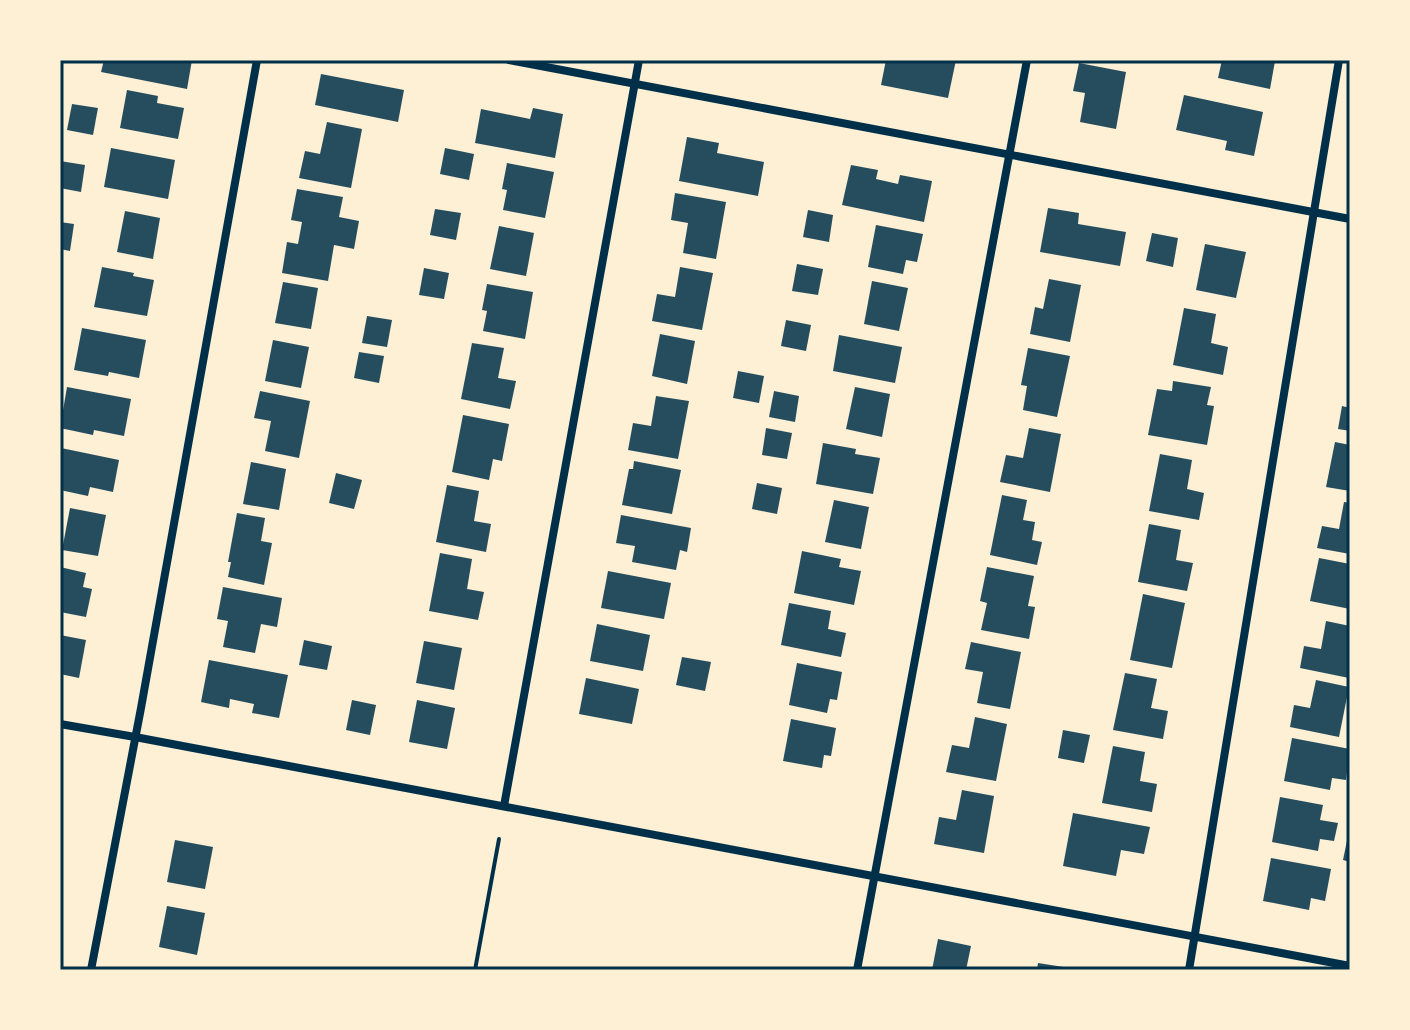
<svg xmlns="http://www.w3.org/2000/svg" width="1410" height="1030" font-family="Mulish,sans-serif">
<rect width="100%" height="100%" fill="#fdf0d5"/>
<g fill="#264d5e">
<polygon points="104,60 192,60 187,89 101,72"/>
<polygon points="886,60 956,60 948,98 881,85"/>
<polygon points="1222,60 1275,61 1270,89 1218,78"/>
<polygon points="1079,63 1126,72 1116,129 1080,122 1085,93 1073,91"/>
<polygon points="321,74 404,90 398,122 315,105"/>
<polygon points="127,90 158,96 157,103 184,108 178,139 120,128"/>
<polygon points="1184,95 1263,112 1254,156 1225,150 1227,141 1176,130"/>
<polygon points="72,104 98,108 93,135 67,130"/>
<polygon points="533,108 563,114 555,158 475,143 481,109 530,119"/>
<polygon points="327,122 362,129 351,188 299,178 305,151 320,154"/>
<polygon points="687,137 719,143 717,153 764,162 758,196 679,181"/>
<polygon points="111,148 175,160 168,199 104,187"/>
<polygon points="445,148 474,154 469,180 440,174"/>
<polygon points="60,161 85,165 81,192 60,188"/>
<polygon points="507,163 554,172 545,218 503,210 507,190 502,189"/>
<polygon points="851,165 878,170 876,179 898,184 900,175 932,181 924,222 842,205"/>
<polygon points="297,189 343,197 339,217 359,221 354,249 334,245 328,281 282,273 287,242 298,244 302,222 291,220"/>
<polygon points="675,193 726,202 716,259 683,253 688,223 671,220"/>
<polygon points="1048,208 1079,213 1078,224 1126,232 1120,266 1040,252"/>
<polygon points="435,209 461,213 456,240 430,235"/>
<polygon points="808,210 833,215 829,242 803,237"/>
<polygon points="125,211 160,218 153,259 117,252"/>
<polygon points="60,222 74,224 70,251 60,249"/>
<polygon points="876,225 923,234 917,262 906,260 903,274 868,267"/>
<polygon points="499,226 534,233 526,276 490,269"/>
<polygon points="1152,233 1178,238 1173,267 1146,261"/>
<polygon points="1205,244 1246,252 1236,298 1196,290"/>
<polygon points="797,264 823,269 818,295 792,291"/>
<polygon points="102,267 134,273 133,276 154,280 147,316 94,307"/>
<polygon points="680,267 713,273 702,330 652,321 657,294 675,297"/>
<polygon points="424,268 449,273 444,299 419,295"/>
<polygon points="1049,279 1081,285 1070,342 1030,334 1035,307 1043,309"/>
<polygon points="872,281 908,288 899,331 864,324"/>
<polygon points="283,282 318,288 311,329 275,323"/>
<polygon points="487,284 533,292 525,339 483,331 487,311 482,310"/>
<polygon points="1184,308 1216,314 1211,343 1228,347 1223,375 1173,365"/>
<polygon points="367,316 392,320 387,347 362,343"/>
<polygon points="786,320 811,325 806,351 781,346"/>
<polygon points="82,328 146,340 139,378 109,372 108,376 74,370"/>
<polygon points="660,334 695,341 687,384 652,376"/>
<polygon points="839,335 902,347 895,383 833,371"/>
<polygon points="273,340 309,347 301,388 265,381"/>
<polygon points="472,343 504,348 498,378 516,381 510,409 461,399"/>
<polygon points="1028,348 1070,356 1057,417 1023,410 1027,386 1021,385"/>
<polygon points="359,352 384,356 379,383 354,378"/>
<polygon points="738,371 764,376 759,403 733,398"/>
<polygon points="1173,381 1211,387 1207,405 1214,406 1207,445 1148,435 1157,389 1172,391"/>
<polygon points="67,387 131,399 124,436 94,430 93,435 60,428"/>
<polygon points="855,387 890,394 882,437 846,429"/>
<polygon points="260,391 310,401 299,458 265,451 271,421 254,418"/>
<polygon points="774,391 799,396 795,422 769,417"/>
<polygon points="656,396 689,401 678,459 628,450 633,423 651,426"/>
<polygon points="1342,406 1350,408 1350,431 1338,429"/>
<polygon points="463,415 509,424 502,461 493,459 489,480 452,472"/>
<polygon points="766,428 792,433 787,459 762,455"/>
<polygon points="1029,428 1061,434 1050,492 1000,482 1006,455 1023,458"/>
<polygon points="1335,442 1350,445 1350,491 1326,487"/>
<polygon points="823,443 856,449 855,454 880,458 873,494 816,484"/>
<polygon points="61,448 119,460 113,492 90,487 88,496 60,490"/>
<polygon points="1160,454 1192,460 1187,489 1204,493 1199,520 1149,511"/>
<polygon points="634,461 681,470 672,514 622,505 629,469 633,469"/>
<polygon points="251,462 286,469 279,510 243,504"/>
<polygon points="336,473 362,480 354,509 329,503"/>
<polygon points="757,483 782,488 777,514 752,509"/>
<polygon points="447,485 479,491 474,521 491,524 486,552 436,542"/>
<polygon points="1002,495 1027,500 1023,520 1035,522 1032,540 1042,542 1037,565 990,555"/>
<polygon points="834,500 869,507 861,549 825,542"/>
<polygon points="1344,502 1350,503 1350,554 1317,548 1322,526 1339,529"/>
<polygon points="70,508 106,515 98,556 62,550"/>
<polygon points="237,513 265,518 261,541 272,543 264,585 228,577 231,562 228,562"/>
<polygon points="621,515 691,528 687,552 680,550 676,570 632,562 635,546 616,543"/>
<polygon points="1149,524 1181,530 1176,560 1193,563 1187,591 1138,582"/>
<polygon points="802,551 841,559 839,567 861,571 854,605 794,593"/>
<polygon points="440,553 472,559 467,589 484,592 478,620 429,611"/>
<polygon points="1319,558 1350,564 1350,609 1310,601"/>
<polygon points="60,567 86,573 83,587 92,589 86,617 60,612"/>
<polygon points="987,567 1034,576 1028,606 1035,607 1029,639 981,630 987,603 980,601"/>
<polygon points="608,571 671,583 664,619 601,608"/>
<polygon points="223,587 282,598 277,627 261,624 255,653 223,647 228,621 217,619"/>
<polygon points="1143,594 1185,603 1172,668 1130,660"/>
<polygon points="789,603 831,611 828,629 846,633 841,657 781,645"/>
<polygon points="1326,621 1350,626 1349,678 1300,668 1304,646 1321,649"/>
<polygon points="597,624 650,635 643,671 590,661"/>
<polygon points="60,635 86,640 79,678 60,674"/>
<polygon points="304,640 332,646 327,670 299,665"/>
<polygon points="424,641 462,648 454,690 416,683"/>
<polygon points="971,642 1021,652 1010,709 977,703 983,672 965,669"/>
<polygon points="682,657 711,662 705,691 676,685"/>
<polygon points="209,660 288,675 279,718 252,713 254,704 230,699 229,708 201,702"/>
<polygon points="797,663 842,672 837,700 830,699 827,713 789,705"/>
<polygon points="1125,673 1157,679 1151,708 1168,711 1163,739 1113,730"/>
<polygon points="586,678 639,689 632,724 579,714"/>
<polygon points="1316,680 1349,687 1339,737 1290,727 1294,705 1310,708"/>
<polygon points="352,700 376,705 370,735 346,730"/>
<polygon points="417,700 455,708 447,749 409,742"/>
<polygon points="975,717 1007,724 996,781 946,772 952,745 969,748"/>
<polygon points="791,719 836,728 831,756 824,755 822,768 783,761"/>
<polygon points="1063,730 1090,735 1084,763 1058,758"/>
<polygon points="1292,738 1350,749 1346,780 1332,778 1330,790 1284,781"/>
<polygon points="1113,746 1145,752 1140,781 1157,784 1152,812 1102,803"/>
<polygon points="962,790 994,796 984,853 934,844 939,817 956,820"/>
<polygon points="1280,797 1323,805 1320,820 1338,823 1334,841 1320,839 1318,851 1272,842"/>
<polygon points="1073,813 1150,827 1144,854 1121,850 1116,876 1063,866"/>
<polygon points="1349,831 1350,831 1350,862 1343,860"/>
<polygon points="175,840 213,847 205,889 167,882"/>
<polygon points="1271,858 1331,869 1325,901 1311,898 1309,910 1263,901"/>
<polygon points="167,906 205,913 197,955 159,947"/>
<polygon points="938,939 971,946 966,970 932,970"/>
<polygon points="1038,963 1070,968 1070,970 1037,970"/>
</g>
<g fill="none" stroke-linecap="round" stroke-linejoin="round">
<polyline stroke="#003049" stroke-width="4" points="475,970 499,839"/>
<g stroke="#003049" stroke-width="8">
<polyline points="509,60 1350,219"/>
<polyline points="60,724 135,737 1350,966"/>
<polyline points="504,806 639,60"/>
<polyline points="91,970 141,708 257,60"/>
<polyline points="857,970 1027,60"/>
<polyline points="1189,970 1339,60"/>
</g>
</g>
<rect width="1410" height="1030" fill="none" stroke="#fdf0d5" stroke-width="124"/>
<rect x="62" y="62" width="1286" height="906" fill="none" stroke="#003049" stroke-width="3"/>
</svg>
